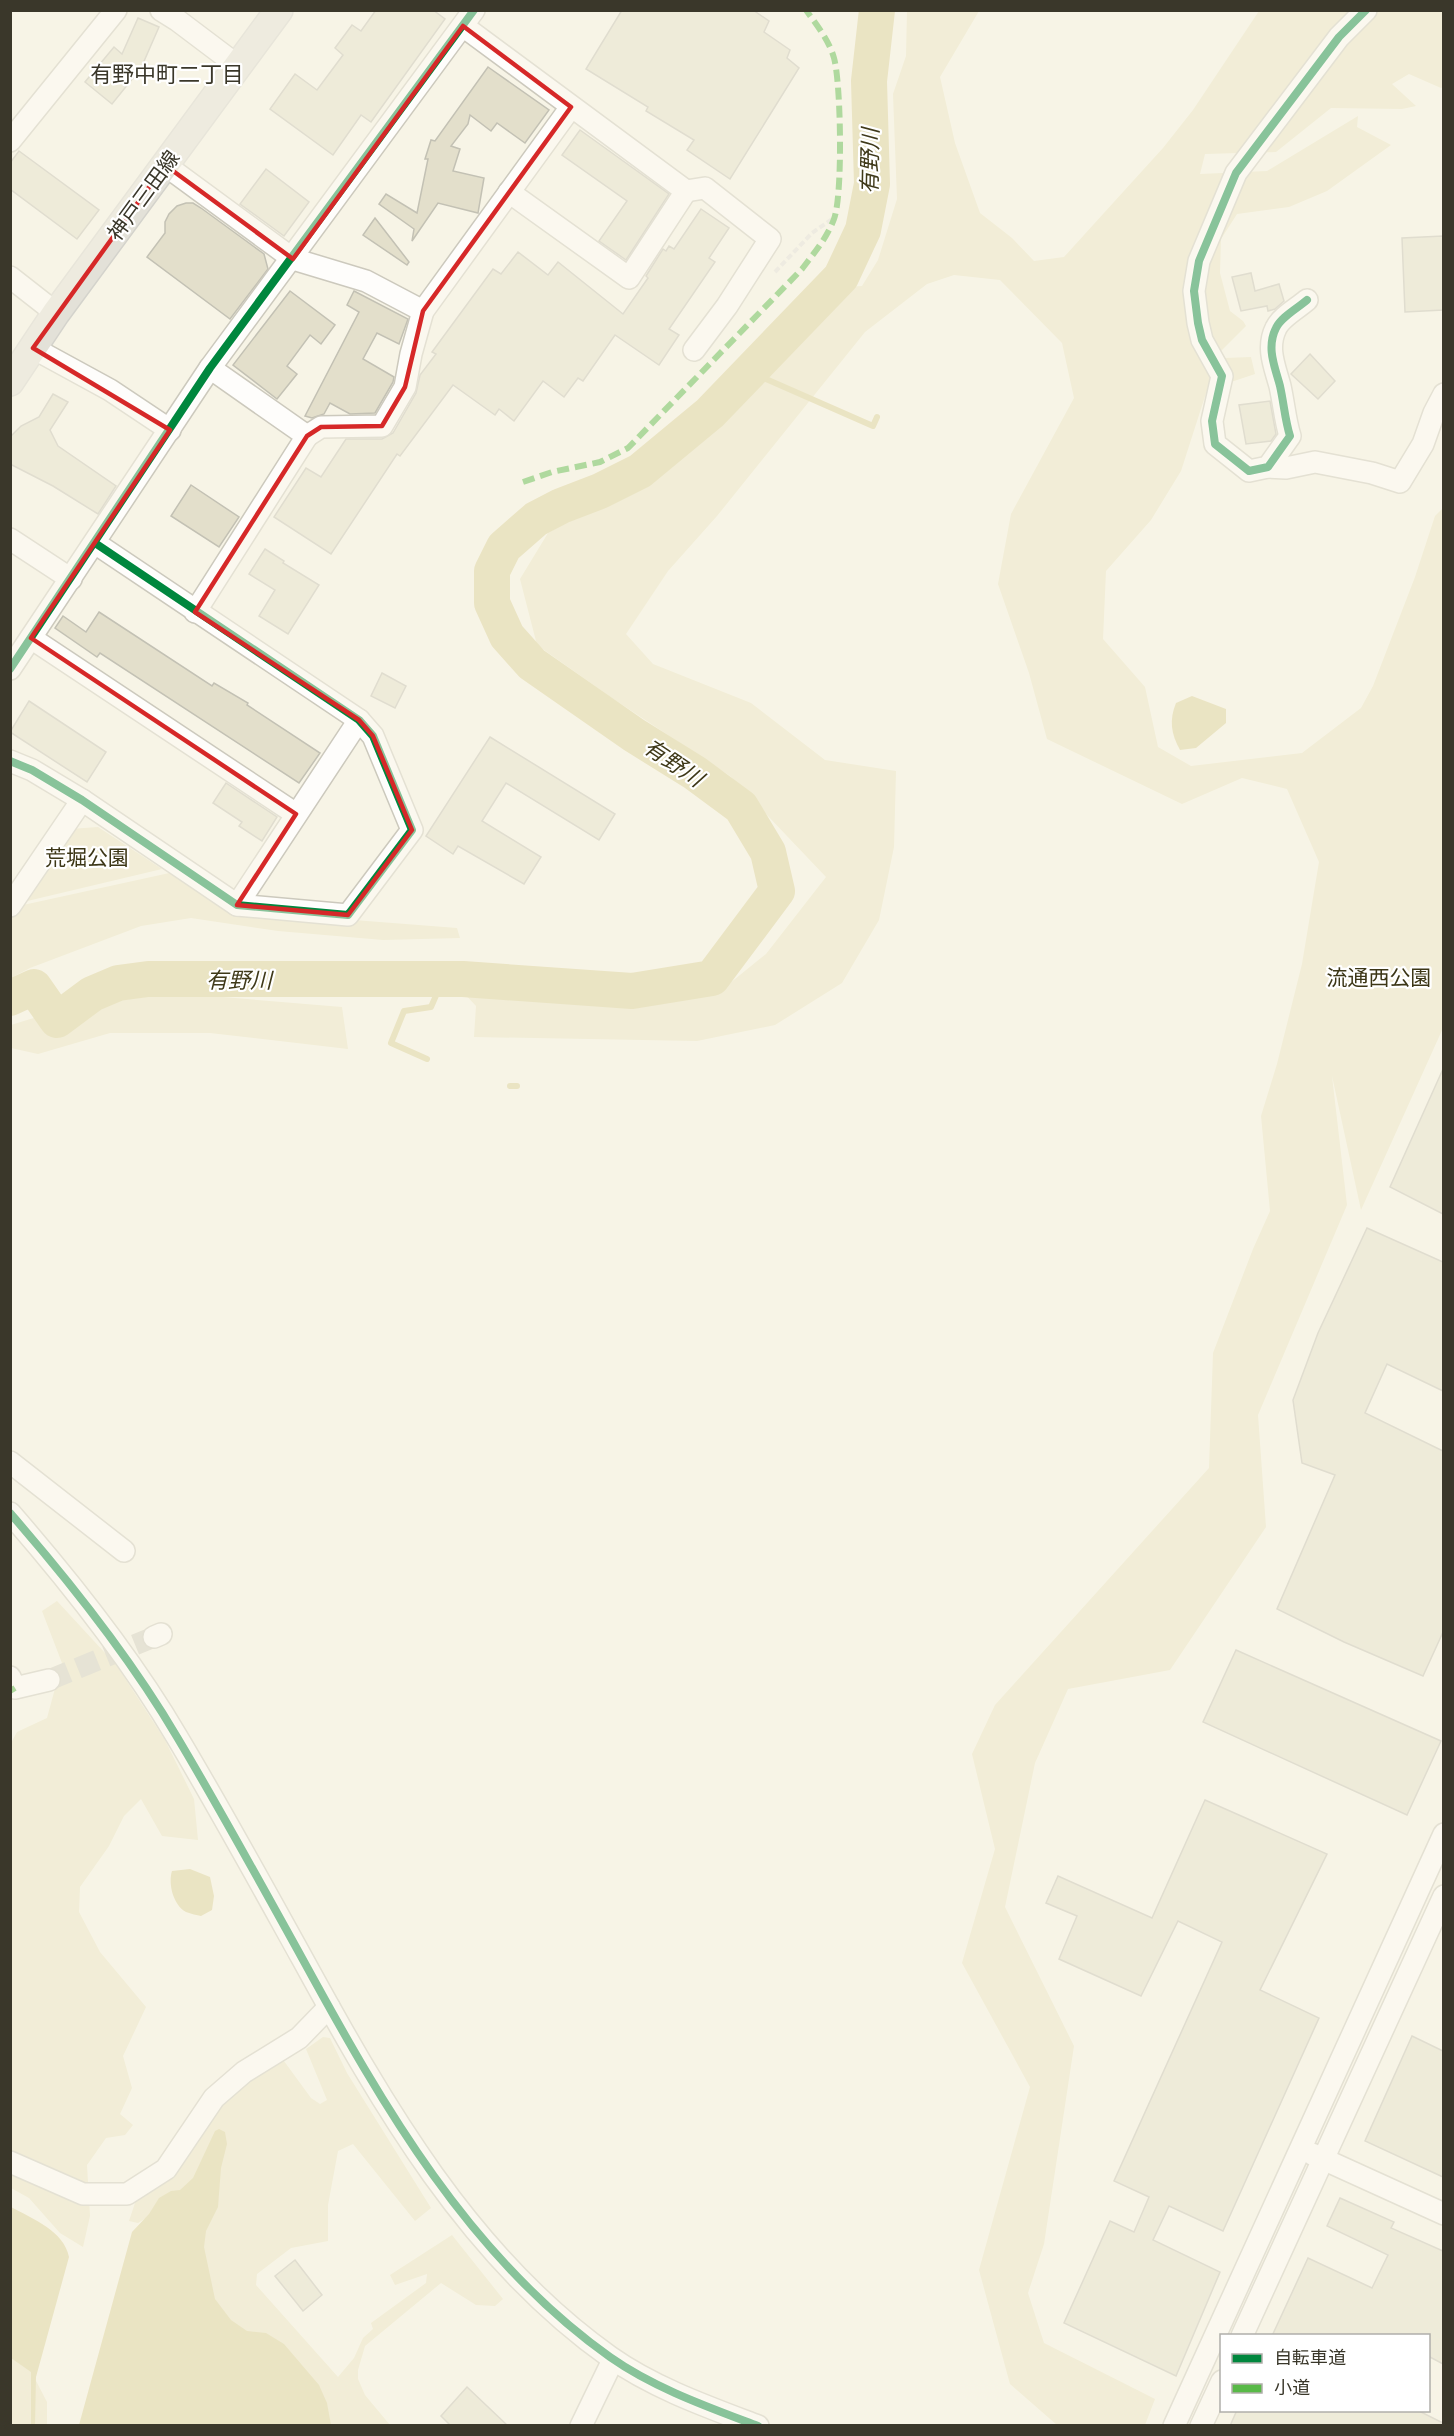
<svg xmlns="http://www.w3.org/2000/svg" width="1454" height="2436" font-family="'IBM Plex Sans','Noto Sans JP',sans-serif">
<rect width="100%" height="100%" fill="#f7f4e6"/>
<g fill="#eae5c5">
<polygon points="907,11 979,11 940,77 955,143 980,213 1012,238 1034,261 1064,257 1163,148 1193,110 1259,11 1443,11 1443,87 1441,88 1409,74 1392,84 1416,106 1402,109 1331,108 1276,152 1205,154 1200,174 1267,171 1358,116 1357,127 1391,145 1327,191 1289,207 1237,214 1221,239 1220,273 1230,311 1243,321 1246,326 1221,351 1225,358 1251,357 1255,374 1207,390 1181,471 1151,520 1106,571 1103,639 1145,687 1158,747 1191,766 1302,753 1361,708 1373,686 1415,577 1435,516 1443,508 1443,1028 1361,1210 1332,1076 1347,1205 1258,1415 1266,1527 1170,1670 1068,1689 1035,1763 1005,1907 1074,2046 1044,2244 1028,2293 1044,2343 1155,2399 1145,2425 1057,2425 1010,2384 979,2270 1030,2087 962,1963 995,1849 972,1754 995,1705 1209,1468 1213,1353 1253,1249 1270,1211 1261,1116 1277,1064 1302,964 1319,862 1287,789 1242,778 1182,804 1047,739 1029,673 998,584 1011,514 1074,398 1062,343 1000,280 954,275 927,284 865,332 717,516 668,571 626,634 653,664 751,703 825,760 896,771 894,847 879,920 842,983 775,1025 697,1041 474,1037 476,1006 462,991 646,998 719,992 766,954 826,877 730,776 612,698 537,645 520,579 548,533 612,496 725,420 846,287 862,286 878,260 897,199 893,94 906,56"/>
<polygon points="98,827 162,869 19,903 70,829"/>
<polygon points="174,872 237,911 457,928 460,938 383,940 278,931 191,918 141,926 30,968 11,978 10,911 14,907"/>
<polygon points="127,989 342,1007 348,1049 210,1033 110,1033 38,1054 11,1048 11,1025"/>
<polygon points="57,1601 117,1666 165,1740 194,1799 198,1840 162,1836 141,1799 124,1816 109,1846 80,1887 79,1912 100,1952 146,2007 123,2056 132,2088 120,2114 133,2125 125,2135 106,2138 87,2165 90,2216 83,2247 60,2233 29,2198 11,2188 11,1743 17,1732 47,1718 62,1663 42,1611"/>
<polygon points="323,2037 330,2038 347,2073 431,2208 415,2221 353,2144 338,2151 328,2205 328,2241 291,2248 257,2274 256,2285 338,2377 354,2358 363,2338 373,2329 371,2323 426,2283 427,2274 395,2285 390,2275 452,2235 503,2299 495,2306 476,2305 441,2283 365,2346 358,2370 358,2379 365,2395 390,2425 325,2425 218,2330 186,2193 138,2223 129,2221 138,2194 218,2104 281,2057 311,2098 320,2104 327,2100 306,2049"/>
<polygon points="11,2350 22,2354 47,2402 47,2425 11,2426"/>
</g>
<g fill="#dad09a">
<path d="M1192,696l34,13v14l-30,25 -16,2c-9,-16 -11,-30 -4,-47z"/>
<path d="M190,1869l20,8 4,19 -2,14 -11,6c-4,-1 -10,-2 -15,-4 -13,-7 -18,-29 -14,-41z"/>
<polygon points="219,2129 225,2132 227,2144 221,2168 218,2207 206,2231 204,2247 215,2299 231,2320 247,2331 266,2333 284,2344 319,2385 327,2403 331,2425 79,2425 132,2232 149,2214 159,2198 171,2191 180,2190 193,2178 215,2131"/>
<path d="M11,2207c22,12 53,24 58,50l-33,120 -1,48h-4v-53l-20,-14z"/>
</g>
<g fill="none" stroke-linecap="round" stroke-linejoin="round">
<g stroke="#dad09a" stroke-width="6">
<polyline points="750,372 873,426 877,417"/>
<polyline points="427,1059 391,1043 404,1011 431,1007 438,991 438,980"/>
<polyline points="510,1086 517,1086"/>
</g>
<polyline stroke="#dad09a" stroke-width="36" points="10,998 34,987 57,1020 92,994 118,983 148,979 463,979 632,991 712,978 777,891 768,852 741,807 695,773 634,735 532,664 507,636 492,603 492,571 504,547 536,519 561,506 600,491 640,471 710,413 841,277 863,230 872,184 869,81 877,10"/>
</g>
<g fill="#e3dfcb" stroke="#c3c1b4" stroke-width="1.5">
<polygon points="376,10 433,10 445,19 371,122 361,115 333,155 270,109 295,74 317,90 343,55 335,48 352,25 361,31"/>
<polygon points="622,10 753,10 769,21 764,32 790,50 787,58 799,68 730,179 687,150 694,140 646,111 648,107 586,69"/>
<polygon points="138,18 159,27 141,68 112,104 85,82 114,47 122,54"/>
<polygon points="488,67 549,110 525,143 497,123 491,131 470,115 468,124 451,146 460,149 453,171 484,178 478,213 438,203 412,241 414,229 379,204 386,194 417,213 428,159 425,159 431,140 435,141"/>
<polygon points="580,130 669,194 626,260 599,241 627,201 562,155"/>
<polygon points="19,151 99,210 77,239 10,189 10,163"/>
<polygon points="266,169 309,202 284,236 240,204"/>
<polygon points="186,203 193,203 201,208 264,254 268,269 230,319 147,257 165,233 165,222 169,214 177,206"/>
<polygon points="701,209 729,228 709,258 715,262 669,329 679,335 659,365 615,335 583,381 578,378 564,397 543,381 514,421 499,409 495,415 453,385 400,456 397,454 331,554 274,517 306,468 321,477 346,439 382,439 393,433 416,393 420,375 436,354 432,352 493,269 501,274 518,252 548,275 558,262 623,314 648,278 646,276 663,249 666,251 669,246 674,249"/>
<polygon points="375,218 409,262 407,265 363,235"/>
<polygon points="1443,236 1443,310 1405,312 1402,238"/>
<polygon points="1251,273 1255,291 1279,284 1284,301 1275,309 1268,311 1267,306 1241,311 1232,277"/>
<polygon points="290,291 335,325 321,344 310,335 287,366 297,374 277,399 233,365"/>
<polygon points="354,291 408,319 399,344 377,333 363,359 394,377 393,382 375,413 350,414 330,403 324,414 312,418 305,416 359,312 347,305"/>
<polygon points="1310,354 1335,381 1318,399 1291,374"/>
<polygon points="53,394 68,402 50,430 58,446 116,486 98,514 53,486 10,464 10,437 21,426 39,417"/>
<polygon points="1270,401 1276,434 1271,441 1246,444 1239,405"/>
<polygon points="191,485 239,517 219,547 171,516"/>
<polygon points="265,549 284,561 283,563 319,585 288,634 259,616 275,590 249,574"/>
<polygon points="99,612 212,686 214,683 248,703 247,705 320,753 299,783 100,653 97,657 55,628 63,616 86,632"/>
<polygon points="382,673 406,686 395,708 371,696"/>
<polygon points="29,701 106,752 87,782 10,732"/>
<polygon points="490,737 615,814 599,840 506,783 482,821 541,857 524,884 458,846 453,854 426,836"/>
<polygon points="226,783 277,817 262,841 239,826 242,822 213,803"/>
<polygon points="1443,1069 1443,1214 1390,1187"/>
<polygon points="1367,1228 1443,1262 1443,1391 1387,1364 1365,1413 1443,1451 1443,1632 1423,1676 1344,1642 1277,1609 1335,1475 1302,1463 1293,1400 1318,1333"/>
<polygon points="1236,1650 1441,1741 1407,1815 1203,1722"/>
<polygon points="1205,1800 1327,1854 1260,1990 1319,2018 1223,2231 1169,2206 1153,2240 1220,2272 1176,2376 1064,2323 1110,2221 1134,2232 1149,2197 1114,2181 1222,1942 1178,1921 1141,1996 1059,1959 1077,1916 1046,1903 1058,1876 1152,1918"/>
<polygon points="1412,2036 1443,2051 1443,2177 1365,2141"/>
<polygon points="1340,2198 1394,2222 1391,2228 1443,2251 1443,2364 1428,2356 1428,2336 1272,2336 1308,2258 1372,2288 1388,2255 1327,2226"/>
<polygon points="295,2260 322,2295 303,2311 275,2276"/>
<polygon points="467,2387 508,2426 451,2426 441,2416"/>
<polygon points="1237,2410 1417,2410 1443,2423 1443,2426 1230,2426"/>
</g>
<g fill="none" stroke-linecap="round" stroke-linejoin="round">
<polyline stroke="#d1cec0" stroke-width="21" stroke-dasharray="21 10" stroke-linecap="butt" points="49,1680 154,1637"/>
<defs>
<g id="minor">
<polyline points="161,10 177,20 238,66"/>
<polyline points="463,26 686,191 629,278 509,192"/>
<polyline points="10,141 116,10"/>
<polyline points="165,165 293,259 366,281 423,311"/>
<polyline points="686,191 705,188 770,239 727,306 694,350"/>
<polyline points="10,277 56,313"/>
<path d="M1307,300c-9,8 -26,17 -31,28 -10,20 -1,39 4,58 4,18 5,34 10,50l-22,31 -19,4 -34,-27 -3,-23 10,-45 -20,-36 -4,-17 -4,-32 5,-30 37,-88 103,-136 27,-27"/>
<polyline points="33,348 110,390 170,430"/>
<polyline points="307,436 321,427 382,426 405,387 411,354 423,311 571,107"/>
<polyline points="1268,467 1286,468 1315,462 1372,473 1400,482 1423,444 1434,413 1444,394"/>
<polyline points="10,539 71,579"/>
<polyline points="195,612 307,436 210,368"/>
<polyline points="31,638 296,814"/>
<polyline points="10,669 210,368 474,10"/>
<polyline points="10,761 32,770 82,800 237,905 348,915 412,830 373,736 359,720 95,543"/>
<polyline points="237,905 359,720"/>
<polyline points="10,906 82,800"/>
<polyline points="10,1462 124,1551"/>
<path d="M10,1513c61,70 120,144 167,224 43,72 84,147 125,221 81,148 167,299 308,399 44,31 98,50 148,69"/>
<polyline points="154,1637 161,1634"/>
<polyline points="10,1677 15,1688 49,1680"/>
<polyline points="1312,2154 1444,2214"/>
<polyline points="10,2162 83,2194 127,2194 166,2169 214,2098 244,2072 299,2038 329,2007"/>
<polyline points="1242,2336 1444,1896"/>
<polyline points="581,2426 613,2360"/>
<polyline points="1174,2426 1444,1834"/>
<polyline points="1201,2426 1222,2381"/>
</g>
<polyline id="major" points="10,382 56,313 279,10"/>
</defs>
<use href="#minor" stroke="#ccc9bd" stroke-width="24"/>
<use href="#major" stroke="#d4d3cc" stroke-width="30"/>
<polyline stroke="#e2e0dc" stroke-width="4" stroke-dasharray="6 3" stroke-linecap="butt" points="775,272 812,233 835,217"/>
<use href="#minor" stroke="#fefdfb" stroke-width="21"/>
<use href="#major" stroke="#e3e1d8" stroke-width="27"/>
<g stroke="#58b947" stroke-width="6" stroke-dasharray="12 6" stroke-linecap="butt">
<path d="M523,482l29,-10 48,-10 28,-14 174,-179c12,-16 25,-31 32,-50 9,-24 7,-136 0,-161 -5,-18 -18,-34 -28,-48"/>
<polyline points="10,1691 15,1688"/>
</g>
<defs>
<g id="cycleway">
<path d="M1307,300c-9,8 -26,17 -31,28 -10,20 -1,39 4,58 4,18 5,34 10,50l-22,31 -19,4 -34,-27 -3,-23 10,-45 -20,-36 -4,-17 -4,-32 5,-30 37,-88 103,-136 27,-27"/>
<polyline points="10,669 210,368 474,10"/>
<polyline points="10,761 32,770 82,800 237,905 348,915 412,830 373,736 359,720 95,543"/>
<path d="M10,1513c61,70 120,144 167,224 43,72 84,147 125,221 81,148 167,299 308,399 44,31 98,50 148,69"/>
</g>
</defs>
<use href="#cycleway" stroke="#fff" stroke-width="11"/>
<use href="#cycleway" stroke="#00873e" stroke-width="8"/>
</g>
<path d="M0 0H1454V2436H0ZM463,26l108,81 -148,204 -18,76 -23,39 -61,1 -14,9 -112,176 164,108 14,16 39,94 -64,85 -111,-10 59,-91 -265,-176 139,-208 -137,-82 132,-183 128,94z" fill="#f7f4e6" fill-opacity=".55" fill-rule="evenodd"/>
<path fill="none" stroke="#d62828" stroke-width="4.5" stroke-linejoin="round" d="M463,26l108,81 -148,204 -18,76 -23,39 -61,1 -14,9 -112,176 164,108 14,16 39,94 -64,85 -111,-10 59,-91 -265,-176 139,-208 -137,-82 132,-183 128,94z"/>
<g text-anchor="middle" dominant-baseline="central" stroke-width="4.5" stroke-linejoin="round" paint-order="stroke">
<g font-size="21" fill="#3a372a" stroke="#fff">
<text transform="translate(143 195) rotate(-54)">神戸三田線</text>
</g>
<g font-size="21" fill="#3c3616" stroke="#fff">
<text x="87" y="857">荒堀公園</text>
<text x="1379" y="977">流通西公園</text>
</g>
<g font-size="22" fill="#3a372a" stroke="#fff">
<text x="167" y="73">有野中町二丁目</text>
</g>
<g font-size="22" font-style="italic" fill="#3f3919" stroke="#fff">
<text transform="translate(869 161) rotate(-89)">有野川</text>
<text transform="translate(674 762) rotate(34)">有野川</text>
<text x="239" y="979">有野川</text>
</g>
</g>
<rect width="1454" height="2436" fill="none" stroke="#3a372a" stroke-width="24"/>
<rect x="1220" y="2334" width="210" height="78" fill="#ffffff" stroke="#b0afaa" stroke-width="1.5"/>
<rect x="1232" y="2354" width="30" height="9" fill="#00873e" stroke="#b0afaa" stroke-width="1.5"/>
<text x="1274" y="2364" font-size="18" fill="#3a372a">自転車道</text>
<rect x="1232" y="2384" width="30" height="9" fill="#58b947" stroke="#b0afaa" stroke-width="1.5"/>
<text x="1274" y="2394" font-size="18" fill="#3a372a">小道</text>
</svg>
